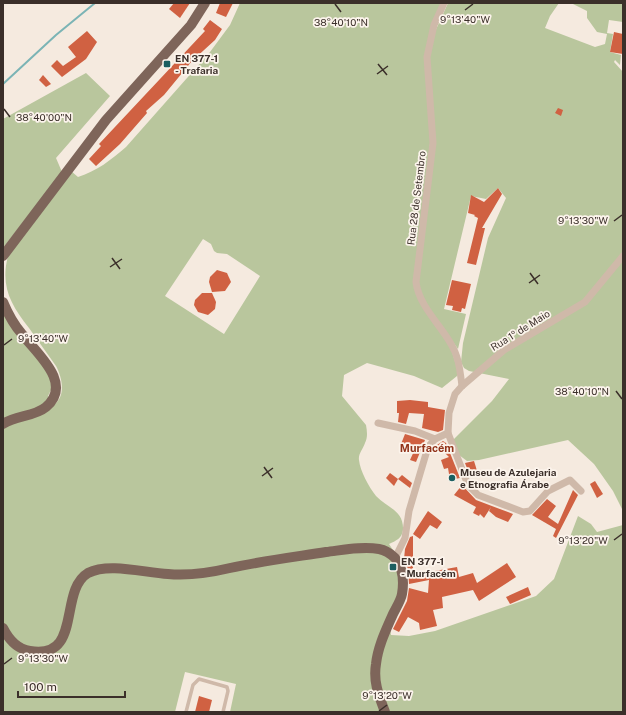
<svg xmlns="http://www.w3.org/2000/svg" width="626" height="715" font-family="'Public Sans',sans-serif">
<rect width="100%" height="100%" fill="#f5eadf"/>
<g fill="#b9c69d" fill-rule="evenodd">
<path d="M240,3h201l-12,32 2,100 -17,148 36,62 7,23v8l-15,12 -28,-12 -47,-13 -23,12 -2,21 24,29c1,6 2,12 -1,18 -2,6 -7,11 -6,17 1,11 10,27 17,36 11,12 28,14 27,34 -1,8 -7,11 -14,14l15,23 -14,61 1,7 18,1 26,-5 101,-35 18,-17 24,-63 13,8 6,8 26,-7v187h-393l6,-28 -51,-12 -10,40h-172v-403l49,69v10l-4,8 7,8c11,-9 7,-27 1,-38 -9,-13 -18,-25 -27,-38 -18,-23 -29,-42 -21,-72l63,-85 7,6c19,-6 33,-17 48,-30l84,-95 20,-27zM203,239l8,5 3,7 3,2 10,1 33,22 -36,58 -59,-38z"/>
<polygon points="448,3 559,3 550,16 545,28 595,47 605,44 607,34 597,32 587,18 587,11 571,3 623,3 623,22 609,20 607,33 613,34 610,52 621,55 620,65 615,60 614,62 623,72 623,511 613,491 594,464 568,440 479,460 467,461 459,455 453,440 492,401 509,379 469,371 464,368 461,362 463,343 488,238 506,198 498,188 486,199 471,196 444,309 466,314 458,349 423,300 418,287 435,143 429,57 433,36"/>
<polygon points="86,73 110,96 56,158 62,172 3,248 3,119"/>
</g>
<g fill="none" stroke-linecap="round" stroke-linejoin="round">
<polyline stroke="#7bb4b5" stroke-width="2" points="3,84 56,35 95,3"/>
</g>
<g fill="#d06142">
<polygon points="174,3 190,3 180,18 169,9"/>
<polygon points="220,3 233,3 226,17 216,13"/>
<polygon points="210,20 222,29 215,40 192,61 164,95 146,111 147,113 120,144 96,166 89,159 101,146 99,144 205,31 203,29"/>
<polygon points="87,31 97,42 86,59 62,77 51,66 57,60 63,66 76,57 68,47"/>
<polygon points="614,32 623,34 623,54 610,52"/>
<polygon points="43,75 51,84 46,87 39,80"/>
<polygon points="558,108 563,110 561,116 555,113"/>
<polygon points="498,188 502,194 482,228 485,228 476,265 467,263 478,218 474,216 475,215 468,213 471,195 484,202"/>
<polygon points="217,270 227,273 231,282 225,291 212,292 209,282 210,277"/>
<polygon points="452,280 471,284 465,309 462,308 461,312 452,310 453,306 446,305"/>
<polygon points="202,293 212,293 216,302 215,309 208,315 198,312 194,305 195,300"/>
<polygon points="410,400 428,402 428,407 445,410 443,430 438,432 422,428 424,414 409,413 406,424 398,422 399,413 397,413 397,401"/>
<polygon points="405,434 425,440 416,462 410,460 415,449 401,444"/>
<polygon points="443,441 446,443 460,478 450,480 448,468 444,469 441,460 449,457 437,445"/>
<polygon points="474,461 478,474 470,476 465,463"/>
<polygon points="390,473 398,479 394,486 386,478"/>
<polygon points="402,475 412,483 410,488 398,479"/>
<polygon points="595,481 603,494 597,498 590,484"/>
<polygon points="462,485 476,500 513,514 508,522 496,517 489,511 491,507 484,518 480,514 479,516 473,513 476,507 454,495"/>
<polygon points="573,490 578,495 556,538 553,536 556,529 532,515 547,499 556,506 548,517 558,524"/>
<polygon points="428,511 442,522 437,529 430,525 420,539 413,534"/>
<polygon points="413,536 413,575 457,567 459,577 473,573 477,583 507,563 516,577 479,601 473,590 442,597 443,608 433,610 437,626 420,630 419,623 408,617 399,632 393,629 407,601 409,588 428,593 429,580 409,584 408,569 404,559 405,549 410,537"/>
<polygon points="528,587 531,595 510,604 506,597"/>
<polygon points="199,696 212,700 209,712 195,712"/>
</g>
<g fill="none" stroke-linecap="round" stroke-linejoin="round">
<polyline stroke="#cfb9a9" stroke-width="3.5" points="186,712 193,685 199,679 227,687 228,691 223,712"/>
<g stroke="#cfb9a9" stroke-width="7">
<path d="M444,3l-10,22 -7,32 6,86 -17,139c3,24 24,42 35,62 8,13 9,27 11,42"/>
<polyline points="378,423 415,431 435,439 448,433"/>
<polyline points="581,491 570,480 548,491 530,511 523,512 478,495 468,485 448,433 449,413 455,394 462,386 504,350 585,302 623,256"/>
<polyline points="395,558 405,538 409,511 428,447 435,439"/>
</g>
<g stroke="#7e655a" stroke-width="10">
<polyline points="3,256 106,120 191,25 205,3"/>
<path d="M3,302c5,12 11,23 19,32 14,19 52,49 24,73 -12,10 -30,8 -43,17"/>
<path d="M3,628c6,12 14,21 27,23 53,9 28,-60 58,-78 21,-11 57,0 80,1 22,2 41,-1 62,-6 32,-7 64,-11 96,-16 17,-2 36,-6 53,-3 6,1 12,5 16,9 8,10 9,24 7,36 -1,6 -6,14 -9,20 -7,16 -15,32 -17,50 -3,18 3,32 9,48"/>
</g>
</g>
<path fill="none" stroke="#3b2f2a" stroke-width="1.5" d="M335,4l6,8M465,10l8,-6M378,64l9,11M377,74l11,-8M4,109l6,8M614,221l8,-6M112,258l8,11M110,267l12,-8M530,273l8,11M529,283l11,-8M4,345l8,-6M616,391l6,8M264,467l8,11M262,476l11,-8M614,540l8,-6M4,664l8,-6M379,711l8,-6"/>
<g fill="#1b5f61" stroke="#fcf4ec" stroke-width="1.5">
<rect x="163" y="60" width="8" height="8" rx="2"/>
<circle cx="452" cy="478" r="4"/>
<rect x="389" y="563" width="8" height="8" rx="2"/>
</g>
<g text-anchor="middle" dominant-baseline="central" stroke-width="3.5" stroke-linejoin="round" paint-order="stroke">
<g font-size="10" font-weight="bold" fill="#3b2f2a" stroke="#fcf4ec" text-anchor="start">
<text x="175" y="58">EN 377-1<tspan x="175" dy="12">- Trafaria</tspan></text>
<text x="460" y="472">Museu de Azulejaria<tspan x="460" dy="12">e Etnografia Árabe</tspan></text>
<text x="401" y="561">EN 377-1<tspan x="401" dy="12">- Murfacém</tspan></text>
</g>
<g font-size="10" fill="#3b2f2a" stroke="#fcf4ec">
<text transform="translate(416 198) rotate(-83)">Rua 28 de Setembro</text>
<text transform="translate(520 330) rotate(-32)">Rua 1º de Maio</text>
</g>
<g font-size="11" font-weight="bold" fill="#92341b" stroke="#fcf4ec">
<text x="427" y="448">Murfacém</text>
</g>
</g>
<g font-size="10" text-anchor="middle" fill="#3b2f2a" stroke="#fcf4ec" stroke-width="3.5" stroke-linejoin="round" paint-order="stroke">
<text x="465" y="23">9°13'40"W</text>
<text x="341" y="26">38°40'10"N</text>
<text x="44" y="121">38°40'00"N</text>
<text x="583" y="224">9°13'30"W</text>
<text x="43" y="342">9°13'40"W</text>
<text x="582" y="395">38°40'10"N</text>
<text x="583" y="544">9°13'20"W</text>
<text x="43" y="662">9°13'30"W</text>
<text x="387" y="699">9°13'20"W</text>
</g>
<rect width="626" height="715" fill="none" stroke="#3b2f2a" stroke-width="8"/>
<path d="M18 691v6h107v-6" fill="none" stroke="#3b2f2a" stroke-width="2"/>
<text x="24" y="691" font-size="12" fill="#3b2f2a" stroke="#fcf4ec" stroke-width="3" paint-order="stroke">100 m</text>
</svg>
